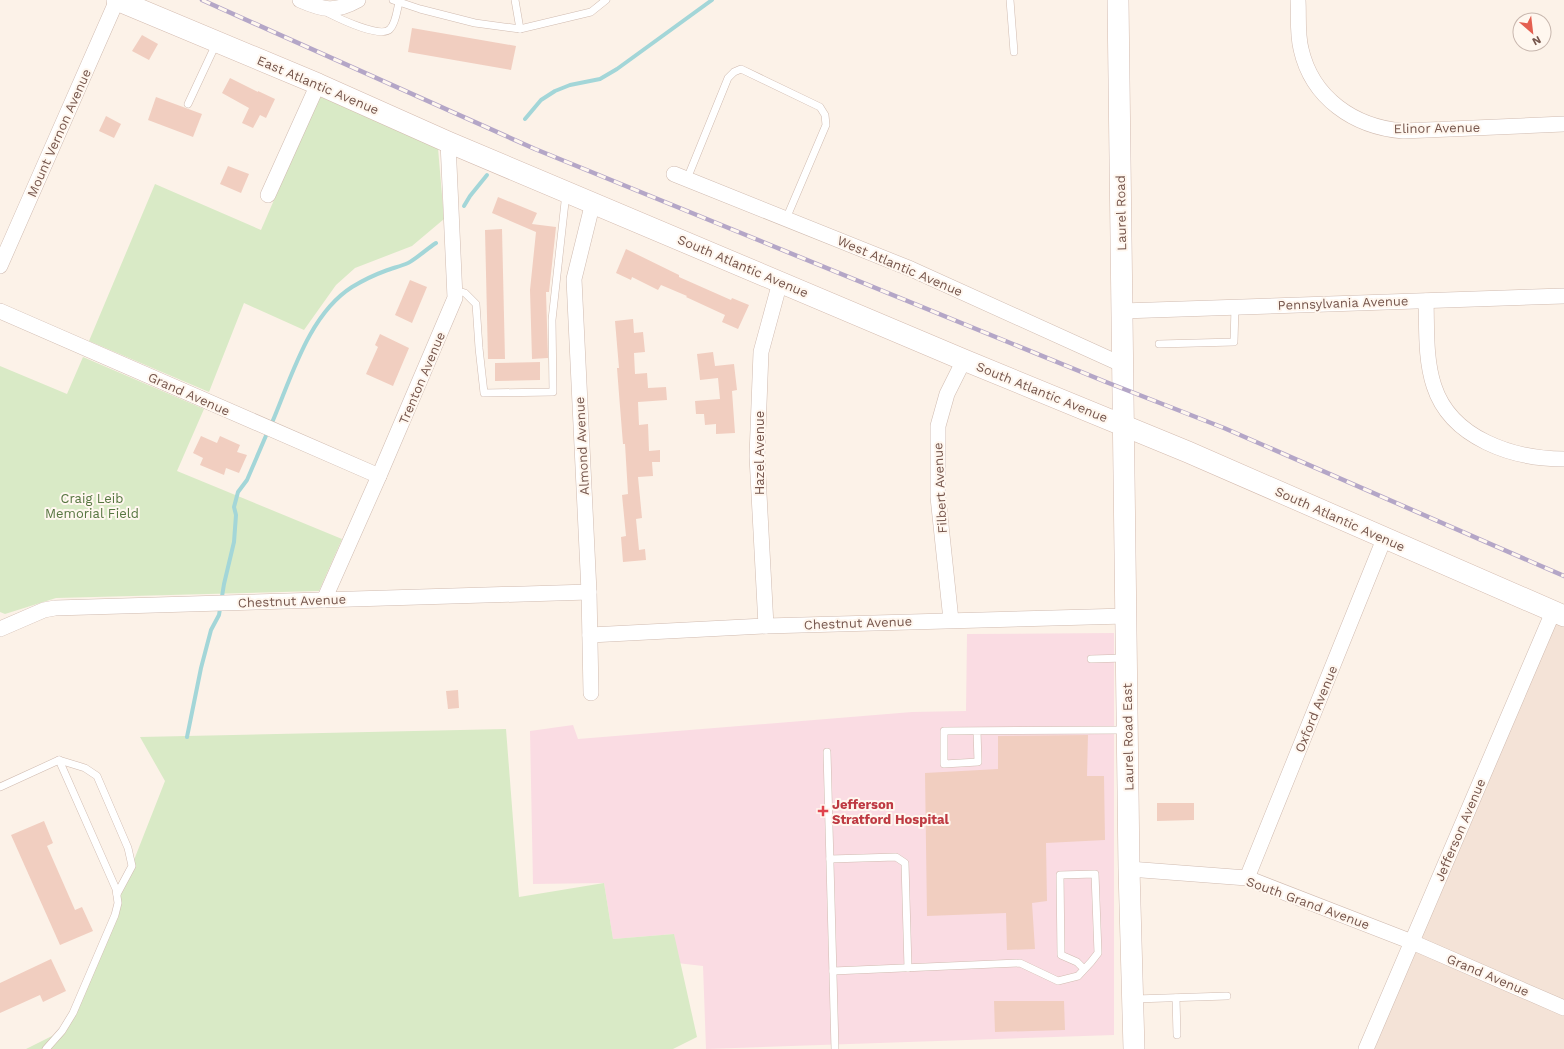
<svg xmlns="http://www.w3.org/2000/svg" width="1564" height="1049" font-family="'Work Sans',sans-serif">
<rect width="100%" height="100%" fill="#fcf2e8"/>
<polygon fill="#f4e3d7" points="1553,612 1564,616 1564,1049 1363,1049"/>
<polygon fill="#fadce3" points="1114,633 1114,1035 706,1049 703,966 677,963 674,934 613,939 604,883 533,884 530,731 573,725 578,739 912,712 966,711 967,634"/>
<g fill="#d9eac6">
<polygon points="319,96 438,148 444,219 412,246 355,268 336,285 304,330 244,303 209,392 89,341 155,184 261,230"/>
<polygon points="83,357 204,409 177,471 342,539 319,591 56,598 5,614 0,612 0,366 67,394"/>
<polygon points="506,729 519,897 604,883 613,939 674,934 697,1037 673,1049 26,1049 68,1028 165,781 140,737"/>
</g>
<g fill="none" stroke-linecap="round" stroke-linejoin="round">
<g stroke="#a3d6d8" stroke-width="4">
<polyline points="525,119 541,100 555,91 570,85 600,79 617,69 712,0"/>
<polyline points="464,206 470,196 487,175"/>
<path d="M271,425c20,-46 37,-110 81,-138 10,-6 22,-12 33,-16 8,-3 16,-5 23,-8 8,-4 20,-15 28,-20"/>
<polyline points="187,737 201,668 211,630 219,615 224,584 234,542 236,515 234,507 238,492 247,480 268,431"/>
</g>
</g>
<g fill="#f1cec0">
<polygon points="412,28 516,46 511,70 408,52"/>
<polygon points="142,35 158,44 149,60 132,51"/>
<polygon points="230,78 258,92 258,91 275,99 266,118 260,115 253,128 242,123 249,108 222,93"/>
<polygon points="156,97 202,114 193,137 148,120"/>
<polygon points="106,116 121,124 114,138 99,131"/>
<polygon points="228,166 249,174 241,193 220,184"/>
<polygon points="498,197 537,213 532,224 556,227 549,292 546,292 548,358 532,359 530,290 536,232 492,213"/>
<polygon points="502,229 505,359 488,359 485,230"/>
<polygon points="626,249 679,275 679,277 731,300 732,298 749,305 738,329 722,322 725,315 686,297 687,296 661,285 658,290 632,277 631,280 616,273"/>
<polygon points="410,280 427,287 412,323 395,315"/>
<polygon points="633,319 634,333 643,332 645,352 634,353 635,374 647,373 648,388 666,387 667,400 638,402 639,425 648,424 649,451 660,450 660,462 652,462 653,476 638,477 642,518 636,519 639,550 645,549 646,560 623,562 621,537 626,536 622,495 628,494 625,444 623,444 619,394 617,368 619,368 615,321"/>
<polygon points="380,334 409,348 393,386 366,374 378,347 375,345"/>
<polygon points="713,352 715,366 734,364 737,390 732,391 735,433 716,434 716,424 705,425 704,414 696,414 695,401 720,399 718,378 700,380 697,354"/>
<polygon points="540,362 540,380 495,381 495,363"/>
<polygon points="201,436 217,443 220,436 240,445 237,452 247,455 239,473 226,468 224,475 200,465 203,458 193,453"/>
<polygon points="458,690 459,708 448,709 446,691"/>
<polygon points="1088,735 1087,776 1104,776 1105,840 1046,843 1047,901 1032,903 1035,949 1007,950 1006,913 927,916 925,773 998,769 998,736"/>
<polygon points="1157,803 1194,803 1194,820 1157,821"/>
<polygon points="44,821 53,843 47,846 75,910 82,907 93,931 60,945 11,835"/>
<polygon points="51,959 66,991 43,1002 40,995 0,1013 0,983"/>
<polygon points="994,1001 1064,1001 1065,1030 995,1032"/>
</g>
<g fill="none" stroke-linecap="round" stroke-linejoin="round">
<defs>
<g id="lane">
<polyline points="393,0 420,9 475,23 520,29 591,12 606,0"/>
<polyline points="515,0 520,29"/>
<polyline points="1010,0 1014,52"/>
<path d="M328,13c10,5 53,26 62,16 6,-6 7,-19 9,-27"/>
<polyline points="188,104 216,44"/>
<polyline points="687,179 728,78 734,72 741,69 820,107 825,115 826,125 786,219"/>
<polyline points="455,290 465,293 476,304 479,348 484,393 553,392 552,320 566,193"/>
<polyline points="1159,344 1234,342 1235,307"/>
<polyline points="1091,659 1125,658"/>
<polyline points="977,731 978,762 944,764 944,731 1125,730"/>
<polyline points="827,752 835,1049"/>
<polyline points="0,787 59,760 85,768 97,776 128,848 132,866 117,894"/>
<polyline points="830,859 896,857 905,863 908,968"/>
<polyline points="833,971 1020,963 1058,981 1078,976 1091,962 1098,953 1095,874 1060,875 1061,955 1077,962 1084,969"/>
<polyline points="1176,998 1177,1035"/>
<polyline points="1135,999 1227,996"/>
<polyline points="46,1049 62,1031 73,1013 115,915 118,903 116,889 59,760"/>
</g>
<g id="street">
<path d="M300,0c23,10 35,13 58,0"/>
<path d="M1298,0c1,16 -1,33 3,49 11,49 53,78 102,82l161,-7"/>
<polyline points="674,174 911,269 1123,365"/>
<polyline points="268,195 318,84"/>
<polyline points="0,266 117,0"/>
<path d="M1426,301c1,27 -1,58 8,85 17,53 80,73 130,73"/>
<polyline points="0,311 379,476"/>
<polyline points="1122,311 1564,296"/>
<polyline points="324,600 379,476 455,298 448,142"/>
<polyline points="951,620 938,497 938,426 947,394 964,360"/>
<polyline points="766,626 757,456 761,352 780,282"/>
<polyline points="0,629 44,610 55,608 589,592"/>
<polyline points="590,635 766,626 1126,616"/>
<polyline points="591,693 589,592 574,279 593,202"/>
<polyline points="1129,869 1247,878 1412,942 1564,1008"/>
<polyline points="1247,878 1384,539"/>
<polyline points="1366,1049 1553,612"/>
</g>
<g id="secondary">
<polyline points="117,0 318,84 448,142 964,360 1188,452 1564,616"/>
<polyline points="1118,0 1129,869 1134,1049"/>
</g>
</defs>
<use href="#lane" stroke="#d0bbb0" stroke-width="8"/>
<use href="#street" stroke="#d0bbb0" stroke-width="16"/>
<use href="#secondary" stroke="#d3baae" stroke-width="22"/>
<use href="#lane" stroke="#fff" stroke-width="7"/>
<use href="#street" stroke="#fff" stroke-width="15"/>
<use href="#secondary" stroke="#fff" stroke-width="21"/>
<defs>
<polyline id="rail" points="202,0 535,149 1106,382 1224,428 1564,576"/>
</defs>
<use href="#rail" stroke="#b4a6c7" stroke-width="4.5"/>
<use href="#rail" stroke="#fff7ef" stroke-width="3" stroke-dasharray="9" stroke-linecap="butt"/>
</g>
<path fill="#e0444e" stroke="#fff7ef" stroke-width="1.5" d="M821 805h4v4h4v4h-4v4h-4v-4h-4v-4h4z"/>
<g text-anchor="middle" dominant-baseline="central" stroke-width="4" stroke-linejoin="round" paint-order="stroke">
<g font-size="13" fill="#76564c" stroke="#fff7ef">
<text transform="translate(318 85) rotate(23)">East Atlantic Avenue</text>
<text transform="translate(1437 128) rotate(-1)">Elinor Avenue</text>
<text transform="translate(59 133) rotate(-66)">Mount Vernon Avenue</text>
<text transform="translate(1121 213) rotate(-91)">Laurel Road</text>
<text transform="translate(743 266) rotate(23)">South Atlantic Avenue</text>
<text transform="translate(900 266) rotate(23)">West Atlantic Avenue</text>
<text transform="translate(1343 303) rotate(-2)">Pennsylvania Avenue</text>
<text transform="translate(422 378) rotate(-67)">Trenton Avenue</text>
<text transform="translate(1042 392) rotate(22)">South Atlantic Avenue</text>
<text transform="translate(189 394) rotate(24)">Grand Avenue</text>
<text transform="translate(582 446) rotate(-93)">Almond Avenue</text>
<text transform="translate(759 453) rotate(-90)">Hazel Avenue</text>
<text transform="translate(940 488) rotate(-93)">Filbert Avenue</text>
<text transform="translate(1340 519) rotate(24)">South Atlantic Avenue</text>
<text transform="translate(292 601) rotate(-2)">Chestnut Avenue</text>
<text transform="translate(858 623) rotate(-2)">Chestnut Avenue</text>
<text transform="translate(1316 709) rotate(-68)">Oxford Avenue</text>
<text transform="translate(1128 737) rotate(-91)">Laurel Road East</text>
<text transform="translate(1460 830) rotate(-67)">Jefferson Avenue</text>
<text transform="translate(1308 903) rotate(20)">South Grand Avenue</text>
<text transform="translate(1488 975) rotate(23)">Grand Avenue</text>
</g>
<g font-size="13" fill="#577641" stroke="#fff7ef">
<text x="92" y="498">Craig Leib<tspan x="92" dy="15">Memorial Field</tspan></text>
</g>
<g font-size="13" font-weight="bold" fill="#be3a42" stroke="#fff7ef" text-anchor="start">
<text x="832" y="804">Jefferson<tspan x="832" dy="15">Stratford Hospital</tspan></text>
</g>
</g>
<g transform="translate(1532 32) rotate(152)"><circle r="19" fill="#fff7ef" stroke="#c8b7ae"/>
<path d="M0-3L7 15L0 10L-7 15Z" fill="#e45f50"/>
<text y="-6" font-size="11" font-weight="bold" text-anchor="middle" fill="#76564c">N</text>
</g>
</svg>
